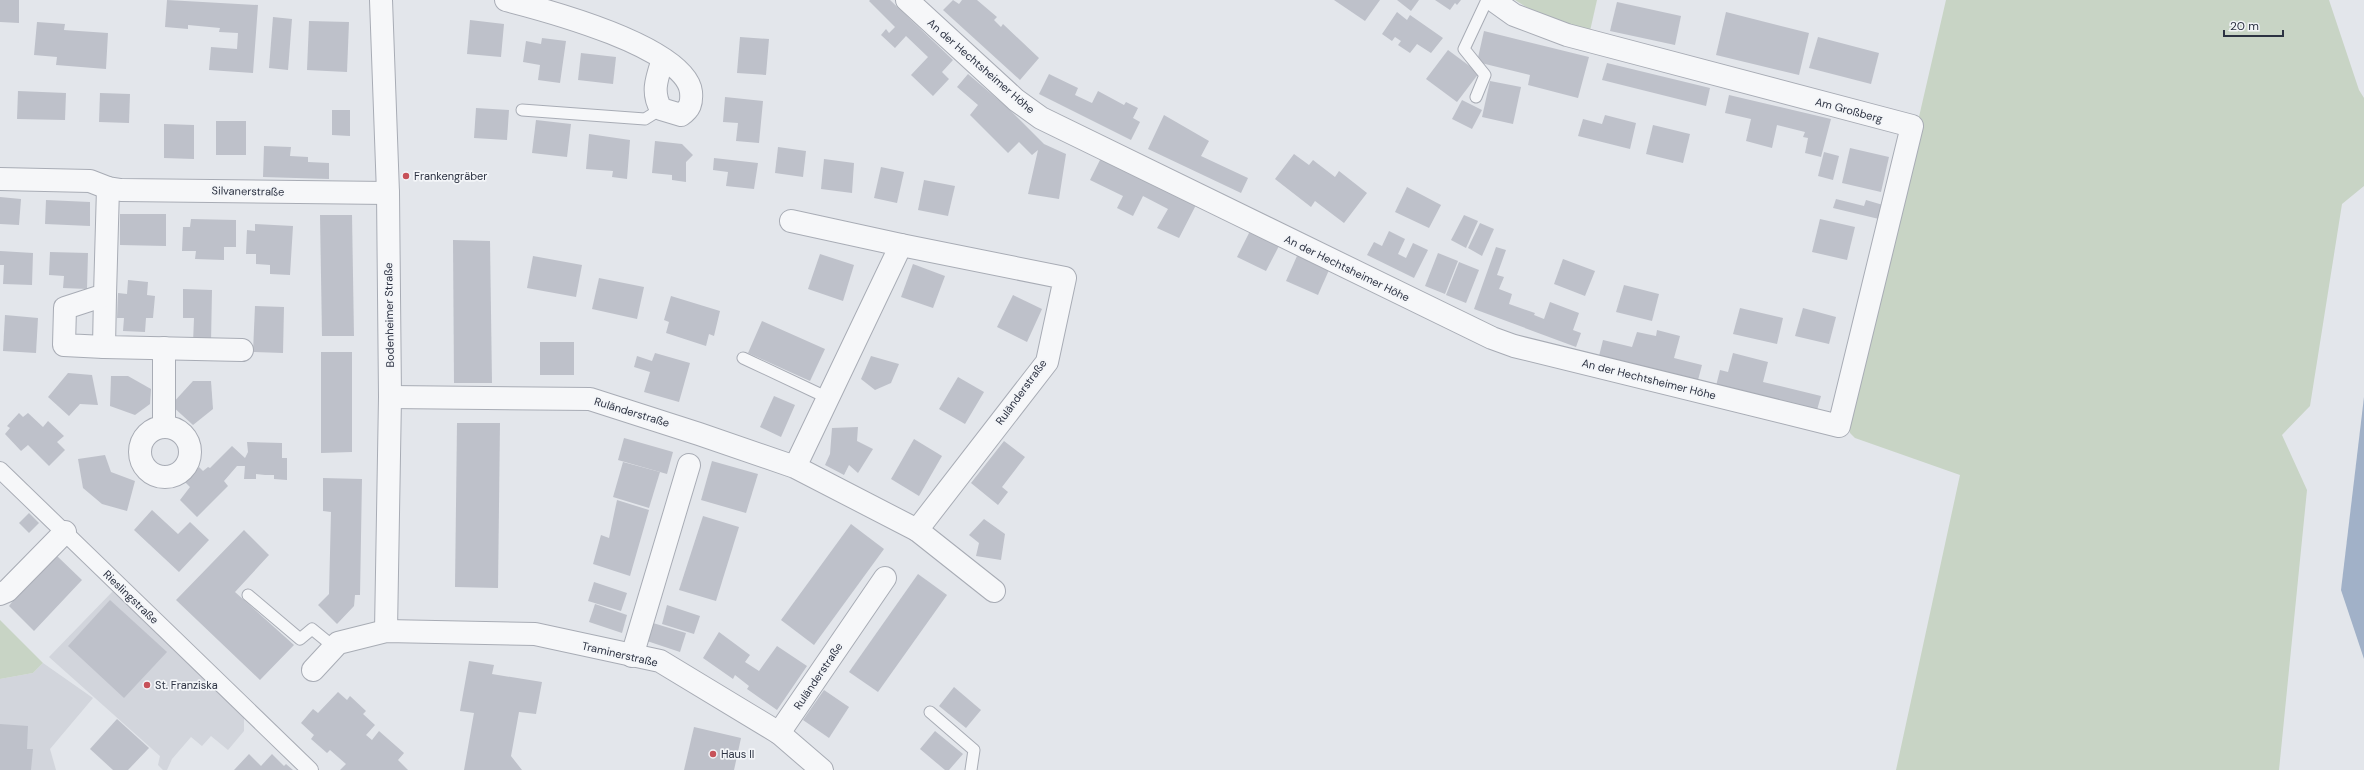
<svg xmlns="http://www.w3.org/2000/svg" width="2364" height="770" font-family="'DM Sans',sans-serif">
<rect width="100%" height="100%" fill="#e3e6eb"/>
<g fill="#d2d5dc">
<polygon points="114,590 244,713 244,731 228,750 211,736 202,746 191,737 172,759 167,770 163,770 158,765 160,756 49,657"/>
<polygon points="43,663 93,698 50,749 56,770 0,770 0,679 33,673"/>
</g>
<g fill="#c8d4c5">
<polygon points="1515,0 1597,0 1590,31 1537,14"/>
<polygon points="1946,0 2329,0 2359,90 2364,98 2364,186 2342,204 2310,406 2282,435 2307,490 2279,770 1896,770 1960,475 1855,438 1850,433 1848,424"/>
<polygon points="0,620 43,663 33,673 0,679"/>
</g>
<polygon fill="#a1b1c8" points="2364,397 2364,659 2341,590"/>
<g fill="#bec1ca">
<polygon points="0,0 19,0 19,23 0,22"/>
<polygon points="167,0 258,5 253,73 209,70 211,47 237,49 238,33 219,32 220,28 188,25 188,29 165,27"/>
<polygon points="870,0 890,0 953,60 942,72 949,79 933,96 911,75 928,57 906,36 895,48 881,35 886,29 889,33 895,27 869,1"/>
<polygon points="953,0 959,4 962,0 977,0 997,17 994,20 1001,27 1003,24 1039,58 1020,80 943,10"/>
<polygon points="1334,0 1380,0 1365,21"/>
<polygon points="1397,0 1419,0 1411,11"/>
<polygon points="1435,0 1461,0 1457,5 1455,3 1450,10"/>
<polygon points="1617,2 1681,16 1675,45 1610,31"/>
<polygon points="1397,12 1407,20 1410,15 1443,38 1431,53 1417,44 1410,53 1398,45 1401,41 1395,37 1392,41 1382,34"/>
<polygon points="1726,12 1809,33 1799,75 1716,55"/>
<polygon points="273,17 292,19 288,70 269,68"/>
<polygon points="470,20 504,24 501,57 467,54"/>
<polygon points="309,21 349,22 347,72 307,70"/>
<polygon points="37,22 65,24 64,30 108,33 106,69 56,65 57,57 34,55"/>
<polygon points="1484,31 1589,57 1578,98 1528,85 1530,75 1477,62"/>
<polygon points="740,37 769,39 766,75 737,73"/>
<polygon points="1818,37 1879,53 1871,84 1809,68"/>
<polygon points="542,38 566,41 560,83 538,80 540,65 523,62 526,41 541,44"/>
<polygon points="1448,50 1479,73 1457,102 1426,79"/>
<polygon points="581,53 616,57 613,84 578,80"/>
<polygon points="1607,63 1710,88 1706,106 1602,80"/>
<polygon points="968,74 1008,108 1044,144 1066,154 1059,199 1028,194 1038,150 1032,155 1019,142 1008,153 970,115 978,105 957,87"/>
<polygon points="1049,74 1078,88 1075,95 1092,103 1098,91 1124,105 1126,102 1138,108 1133,118 1140,122 1131,140 1039,94"/>
<polygon points="1490,81 1521,87 1513,124 1482,117"/>
<polygon points="18,91 66,93 65,120 17,119"/>
<polygon points="100,93 130,94 129,123 99,122"/>
<polygon points="1729,95 1831,119 1821,157 1805,153 1808,138 1803,137 1805,132 1777,125 1772,148 1746,141 1751,119 1725,113"/>
<polygon points="725,97 763,101 759,143 736,141 738,123 723,122"/>
<polygon points="1462,100 1482,110 1472,129 1452,119"/>
<polygon points="476,108 509,110 507,140 474,138"/>
<polygon points="332,110 350,110 350,136 332,135"/>
<polygon points="1164,115 1209,141 1201,156 1248,178 1241,193 1148,149"/>
<polygon points="1605,115 1636,123 1630,149 1578,136 1583,119 1602,124"/>
<polygon points="536,120 571,124 567,157 532,153"/>
<rect x="216" y="121" width="30" height="34"/>
<polygon points="164,124 194,125 194,159 164,158"/>
<polygon points="1653,125 1690,134 1683,163 1646,154"/>
<polygon points="589,134 630,140 627,179 612,177 613,171 586,169"/>
<polygon points="655,141 682,144 693,155 686,162 686,182 672,180 672,175 652,173"/>
<polygon points="264,146 291,147 290,156 308,157 308,162 329,163 329,179 263,177"/>
<polygon points="778,147 806,151 803,177 775,173"/>
<polygon points="1850,148 1889,157 1881,192 1842,183"/>
<polygon points="1824,152 1839,156 1833,180 1818,176"/>
<polygon points="1294,154 1309,165 1313,160 1335,177 1339,171 1367,193 1344,223 1315,201 1311,207 1275,179"/>
<polygon points="714,158 758,163 754,189 726,186 728,172 713,170"/>
<polygon points="1101,158 1196,205 1179,238 1157,228 1168,209 1143,196 1133,216 1117,208 1123,196 1090,180"/>
<polygon points="824,159 854,163 852,193 821,189"/>
<polygon points="881,167 904,172 897,203 874,198"/>
<polygon points="924,180 955,186 948,216 918,210"/>
<polygon points="1407,187 1441,205 1429,228 1395,212"/>
<polygon points="0,197 21,199 19,225 0,224"/>
<polygon points="1836,199 1864,206 1866,200 1883,205 1879,219 1833,208"/>
<polygon points="46,200 90,202 90,226 45,224"/>
<polygon points="120,214 166,214 166,246 120,245"/>
<polygon points="320,215 352,215 354,336 322,336"/>
<polygon points="1464,215 1478,221 1466,248 1451,240"/>
<polygon points="191,219 236,220 236,247 224,247 224,260 195,259 196,251 182,251 183,227 190,227"/>
<polygon points="1820,219 1855,227 1847,260 1812,252"/>
<polygon points="1480,223 1494,229 1482,256 1468,248"/>
<polygon points="255,224 293,226 290,275 270,274 270,265 256,264 256,254 246,254 247,230 255,231"/>
<polygon points="1250,231 1279,246 1266,271 1237,257"/>
<polygon points="1389,231 1405,239 1398,254 1406,258 1413,243 1428,250 1414,278 1367,255 1374,242 1382,246"/>
<polygon points="453,240 490,241 492,383 454,383"/>
<polygon points="1496,247 1506,250 1497,275 1504,277 1499,289 1512,294 1509,304 1535,313 1534,315 1544,319 1550,302 1579,313 1573,330 1581,333 1576,347 1474,309"/>
<polygon points="0,251 33,253 32,285 3,284 4,265 0,265"/>
<polygon points="50,252 88,253 87,289 63,288 64,276 49,275"/>
<polygon points="1438,253 1458,261 1445,294 1425,286"/>
<polygon points="820,254 854,265 843,301 808,289"/>
<polygon points="533,256 582,265 576,297 527,288"/>
<polygon points="1297,256 1329,270 1318,295 1286,281"/>
<polygon points="1563,259 1595,271 1585,296 1554,284"/>
<polygon points="1459,262 1479,270 1466,303 1446,295"/>
<polygon points="913,264 945,276 933,308 901,297"/>
<polygon points="599,278 644,287 637,319 592,309"/>
<polygon points="128,280 148,282 147,295 155,296 153,318 146,318 145,332 123,331 124,318 117,318 118,293 127,294"/>
<polygon points="1624,285 1659,294 1652,321 1616,312"/>
<polygon points="183,289 212,290 211,343 193,343 194,318 183,318"/>
<polygon points="1013,295 1042,309 1027,342 997,327"/>
<polygon points="671,296 720,311 714,336 709,334 706,346 666,333 669,322 664,320"/>
<polygon points="255,306 284,307 283,353 253,352"/>
<polygon points="1740,308 1783,318 1777,344 1733,334"/>
<polygon points="1803,308 1836,317 1829,344 1795,336"/>
<polygon points="5,315 38,318 36,353 3,351"/>
<polygon points="762,321 825,349 810,381 748,353"/>
<polygon points="1657,330 1680,336 1674,358 1702,365 1698,380 1599,356 1603,340 1632,347 1637,332 1656,336"/>
<rect x="540" y="342" width="34" height="33"/>
<polygon points="321,352 352,352 352,452 321,453"/>
<polygon points="655,353 690,363 679,402 644,392 650,372 634,367 637,356 652,361"/>
<polygon points="1733,353 1768,362 1763,382 1821,396 1817,410 1716,386 1720,370 1728,372"/>
<polygon points="871,356 899,364 891,383 875,390 861,379"/>
<polygon points="68,373 92,375 98,405 80,404 69,416 48,397"/>
<polygon points="111,376 128,376 151,389 150,404 135,415 110,406"/>
<polygon points="958,377 984,392 965,424 939,409"/>
<polygon points="193,381 211,381 213,409 193,425 171,405"/>
<polygon points="774,396 795,405 781,437 760,427"/>
<polygon points="19,413 23,417 28,413 43,427 48,421 64,436 57,442 65,450 49,466 28,445 21,451 5,434 10,428 7,426"/>
<polygon points="457,423 500,423 498,588 455,587"/>
<polygon points="858,427 857,441 873,449 858,473 849,465 844,475 825,465 830,454 832,428"/>
<polygon points="624,438 673,452 667,474 618,460"/>
<polygon points="914,439 942,456 919,496 891,479"/>
<polygon points="1004,441 1025,457 1002,487 1008,492 998,505 971,483"/>
<polygon points="247,442 282,443 282,458 287,458 287,480 274,479 274,475 265,475 256,474 256,479 244,479 245,466 237,466 224,481 228,486 197,517 180,500 190,487 185,482 199,467 203,471 208,467 210,468 232,446 245,458 248,452"/>
<polygon points="105,455 111,472 135,481 127,511 102,504 83,488 78,459"/>
<polygon points="712,461 758,474 746,513 701,500"/>
<polygon points="623,462 660,472 649,508 613,497"/>
<polygon points="323,478 362,479 360,595 355,595 354,606 337,624 318,605 329,594 331,512 323,511"/>
<polygon points="617,500 649,510 630,576 593,564 601,535 609,538"/>
<polygon points="152,510 178,534 190,522 209,540 179,572 134,530"/>
<polygon points="29,513 39,523 29,533 19,523"/>
<polygon points="703,516 739,527 716,601 679,590"/>
<polygon points="984,519 1005,534 1001,560 976,556 979,543 969,535"/>
<polygon points="851,524 884,549 814,645 781,620"/>
<polygon points="244,530 269,555 235,592 294,645 260,680 176,600"/>
<polygon points="57,556 82,580 34,631 9,606 24,586 26,588 39,575 37,573"/>
<polygon points="918,574 947,595 878,692 849,672"/>
<polygon points="594,582 627,593 621,611 588,601"/>
<polygon points="110,600 167,652 124,698 68,646"/>
<polygon points="595,604 627,615 622,633 589,622"/>
<polygon points="667,605 700,616 694,634 662,624"/>
<polygon points="653,623 686,633 680,652 647,641"/>
<polygon points="719,632 750,655 745,662 759,671 777,646 807,666 777,710 747,689 749,686 735,675 733,679 703,658"/>
<polygon points="469,661 494,665 492,674 542,682 536,714 519,712 511,756 522,770 464,770 474,713 460,711"/>
<polygon points="954,687 981,710 966,728 939,706"/>
<polygon points="824,690 849,707 829,738 803,720"/>
<polygon points="338,692 347,700 350,696 366,711 363,714 375,725 366,735 372,740 379,731 404,753 398,760 408,770 340,770 346,764 330,750 327,753 311,739 314,735 301,723 313,709 318,713"/>
<polygon points="117,719 149,748 128,770 113,770 90,749"/>
<polygon points="0,724 28,726 27,749 33,749 31,770 0,770"/>
<polygon points="694,727 741,738 734,770 684,770"/>
<polygon points="935,731 963,754 949,770 945,770 920,749"/>
<polygon points="249,754 261,766 272,754 284,766 286,764 293,770 234,770"/>
</g>
<g fill="none" stroke-linecap="round" stroke-linejoin="round">
<defs>
<g id="service">
<polyline points="1476,97 1485,75 1464,49 1487,0"/>
<polyline points="522,110 645,119 661,109"/>
<polyline points="743,358 828,398"/>
<polyline points="248,595 300,639 312,629 334,647"/>
<polyline points="930,712 974,750 971,770"/>
</g>
<polyline id="pedestrian" points="0,470 310,770"/>
<g id="minor">
<polyline points="381,0 388,193 390,397 386,631"/>
<path d="M506,0c39,10 180,47 185,92 1,11 -1,17 -10,23l-20,-6c-10,-17 -4,-31 2,-50"/>
<polyline points="907,0 1016,100 1041,118 1492,338 1514,346 1839,426 1912,126 1567,35 1514,15 1493,0"/>
<polyline points="0,179 90,181 108,188 121,190 388,193"/>
<polyline points="791,221 901,245"/>
<polyline points="105,295 104,347 242,350"/>
<polyline points="104,347 64,345 65,308 105,295 108,188"/>
<polyline points="164,348 164,426"/>
<polyline points="390,397 590,399 699,434 795,467 917,530 1047,362 1065,278 901,245 795,467"/>
<circle cx="165" cy="452" r="25"/>
<polyline points="917,530 994,591"/>
<polyline points="0,594 7,591 65,532"/>
<polyline points="632,656 689,465"/>
<polyline points="313,670 338,643 386,631 535,634 660,661 779,733 822,770"/>
<polyline points="779,733 885,578"/>
</g>
</defs>
<use href="#service" stroke="#a8acb5" stroke-width="13"/>
<use href="#pedestrian" stroke="#a8acb5" stroke-width="18"/>
<use href="#minor" stroke="#a8acb5" stroke-width="24"/>
<use href="#service" stroke="#f6f7f9" stroke-width="11"/>
<use href="#pedestrian" stroke="#f6f7f9" stroke-width="16"/>
<use href="#minor" stroke="#f6f7f9" stroke-width="22"/>
</g>
<g fill="#c75159" stroke="#f3f5f8" stroke-width="1.5">
<circle cx="406" cy="176" r="4"/>
<circle cx="147" cy="685" r="4"/>
<circle cx="713" cy="754" r="4"/>
</g>
<g text-anchor="middle" dominant-baseline="central" stroke-width="3.5" stroke-linejoin="round" paint-order="stroke">
<g font-size="11" fill="#2c3242" stroke="#f3f5f8">
<text transform="translate(981 66) rotate(41)">An der Hechtsheimer Höhe</text>
<text transform="translate(1849 110) rotate(15)">Am Großberg</text>
<text transform="translate(248 191) rotate(1)">Silvanerstraße</text>
<text transform="translate(1347 268) rotate(26)">An der Hechtsheimer Höhe</text>
<text transform="translate(389 315) rotate(-91)">Bodenheimer Straße</text>
<text transform="translate(1649 379) rotate(14)">An der Hechtsheimer Höhe</text>
<text transform="translate(1021 392) rotate(-54)">Ruländerstraße</text>
<text transform="translate(632 412) rotate(17)">Ruländerstraße</text>
<text transform="translate(131 597) rotate(44)">Rieslingstraße</text>
<text transform="translate(620 654) rotate(13)">Traminerstraße</text>
<text transform="translate(818 676) rotate(-56)">Ruländerstraße</text>
</g>
<g font-size="11" fill="#2c3242" stroke="#f3f5f8" text-anchor="start">
<text x="414" y="176">Frankengräber</text>
<text x="155" y="685">St. Franziska</text>
<text x="721" y="754">Haus II</text>
</g>
</g>
<path d="M2224 30v6h59v-6" fill="none" stroke="#2c3242" stroke-width="2"/>
<text x="2230" y="30" font-size="12" fill="#2c3242" stroke="#f3f5f8" stroke-width="3" paint-order="stroke">20 m</text>
</svg>
